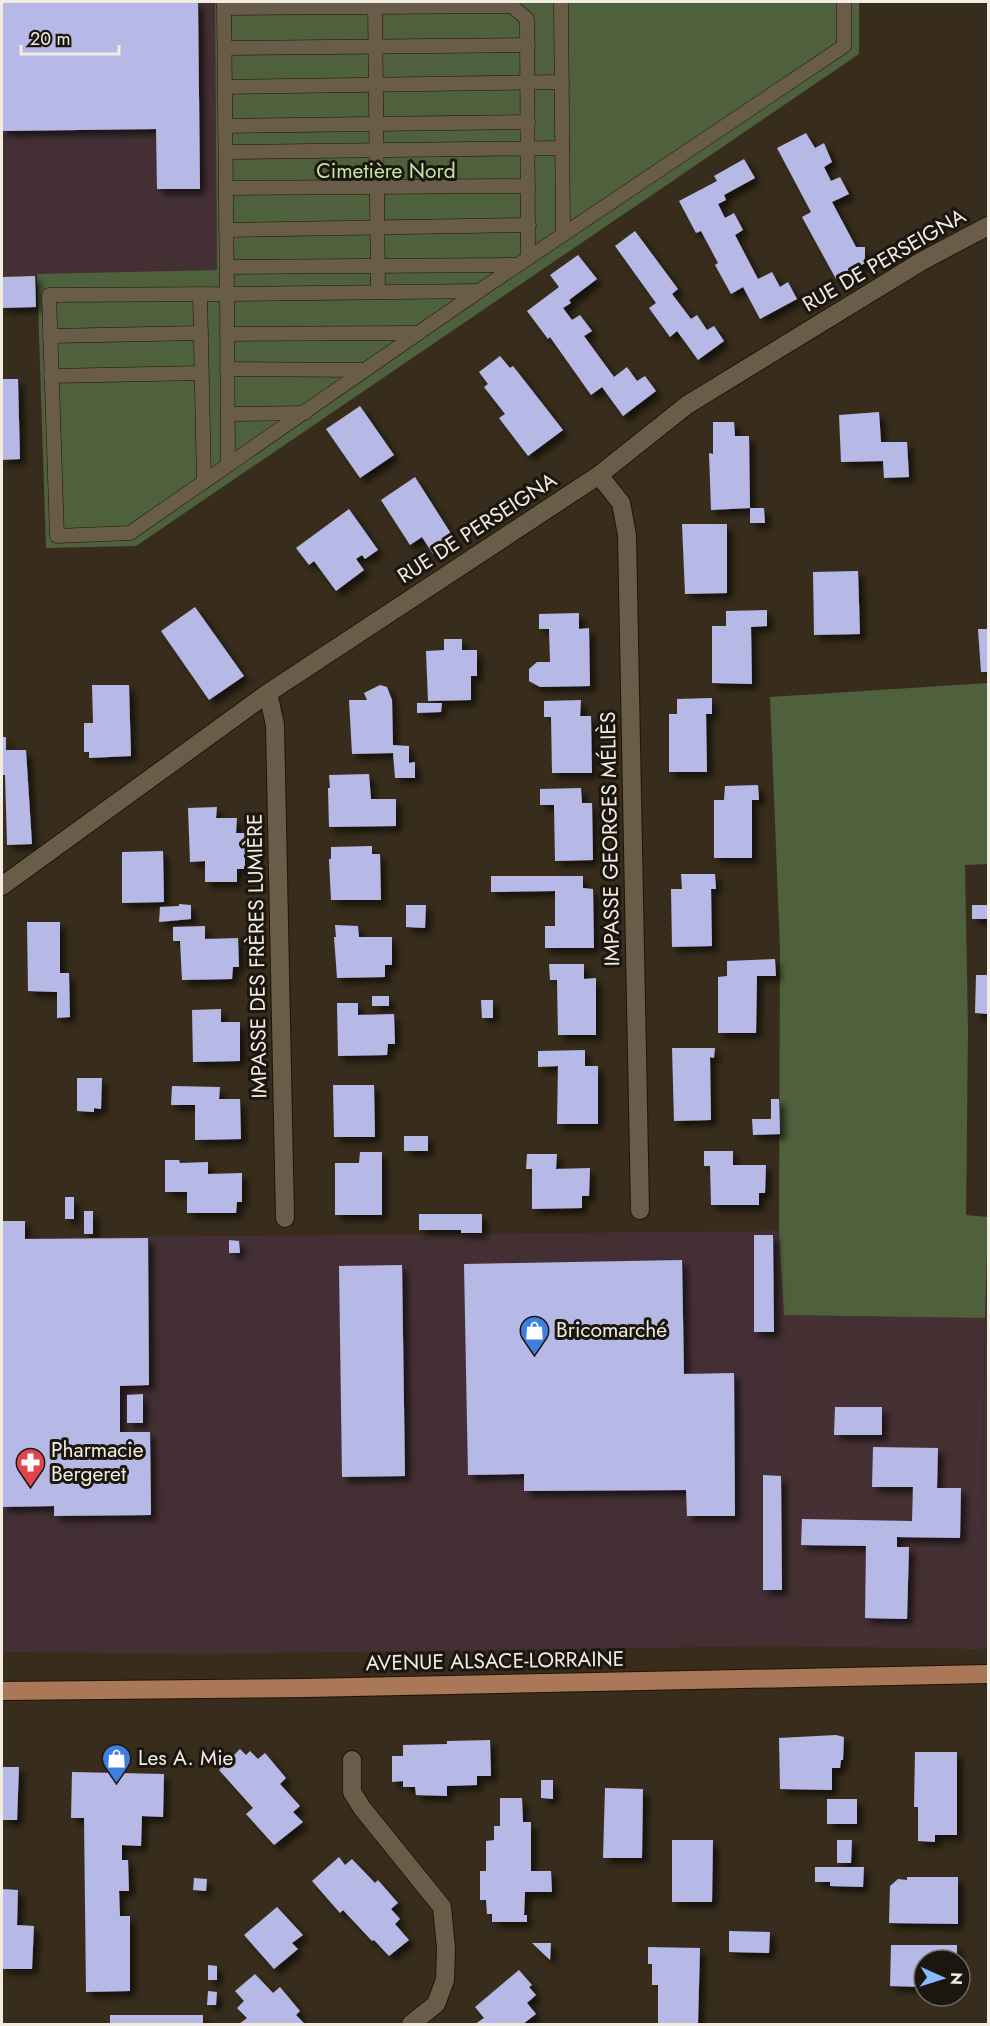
<svg xmlns="http://www.w3.org/2000/svg" width="990" height="2026" font-family="Jost,sans-serif">
<defs>
<filter id="shadow"><feDropShadow dx="5.5" dy="5.5" stdDeviation="3" flood-color="#0009"/></filter>
</defs>
<rect width="100%" height="100%" fill="#382d1c"/>
<g fill="#443034">
<polygon points="2,2 215,2 217,270 2,277"/>
<polygon points="988,1217 988,1648 979,1649"/>
<polygon points="779,1231 784,1315 788,1646 204,1654 2,1652 2,1238"/>
</g>
<polygon fill="#453034" points="784,1315 985,1318 979,1649 788,1646"/>
<g fill="#4f603c">
<polygon points="215,2 859,2 859,54 136,546 46,548 37,274 217,270"/>
<polygon points="988,683 988,864 965,865 968,1030 966,1215 988,1217 985,1318 784,1315 779,1231 780,949 770,697"/>
</g>
<g fill="#b6b9e5" filter="url(#shadow)">
<polygon points="2,2 198,2 200,189 157,189 156,129 2,131"/>
<polygon points="806,133 815,148 824,143 832,162 824,167 831,181 840,177 849,194 832,202 856,247 865,247 865,263 836,279 802,217 811,212 777,148"/>
<polygon points="744,159 755,178 724,195 726,200 718,204 725,218 734,213 743,230 735,235 758,279 772,272 780,287 788,282 797,299 760,319 743,287 731,294 715,265 718,263 701,231 696,233 679,201 717,181 714,176"/>
<polygon points="635,231 678,289 672,294 691,319 697,315 707,330 714,326 724,341 698,360 677,331 670,337 649,308 656,303 615,246"/>
<polygon points="578,255 597,279 569,300 571,303 563,308 572,320 580,315 592,331 584,336 614,377 627,367 637,381 645,376 656,391 623,416 602,387 591,395 550,337 548,339 527,311 559,287 550,275"/>
<polygon points="35,276 36,307 2,308 2,277"/>
<polygon points="500,356 510,368 513,366 563,430 528,456 499,418 505,414 484,387 488,384 479,372"/>
<polygon points="2,379 18,379 20,459 2,460"/>
<polygon points="360,406 394,455 360,478 326,429"/>
<polygon points="879,412 881,442 907,442 909,477 884,478 883,461 841,462 839,415"/>
<polygon points="713,422 734,422 735,436 749,436 750,508 764,508 765,523 750,523 750,508 711,510 709,453 713,454"/>
<polygon points="415,477 455,540 433,554 422,537 410,545 381,500"/>
<polygon points="349,509 378,550 365,559 362,555 356,559 364,570 336,591 314,561 309,565 296,548"/>
<polygon points="682,524 727,524 727,593 685,594"/>
<polygon points="858,571 860,634 814,635 813,572"/>
<polygon points="195,607 244,676 209,700 161,631"/>
<polygon points="767,610 767,626 751,627 752,684 712,683 712,626 726,626 726,611"/>
<polygon points="579,613 579,629 589,628 590,686 540,687 529,681 529,669 537,662 550,662 549,629 539,629 539,614"/>
<polygon points="978,629 988,629 988,672 981,672"/>
<polygon points="444,639 462,639 462,650 477,650 477,676 471,676 471,700 428,701 426,651 444,650"/>
<polygon points="92,685 129,685 131,756 89,758 89,752 84,752 84,723 93,723"/>
<polygon points="380,685 387,687 392,700 393,745 409,746 409,763 415,762 415,778 395,778 393,753 352,754 349,700 367,700 364,693"/>
<polygon points="712,698 712,714 706,714 707,772 669,772 669,714 677,714 677,699"/>
<polygon points="581,700 580,716 591,716 592,773 552,773 551,717 544,717 544,701"/>
<polygon points="417,703 442,703 441,712 417,713"/>
<polygon points="2,737 6,737 6,750 26,750 32,844 7,845 5,775 2,775"/>
<polygon points="369,774 371,799 396,799 396,826 329,827 328,788 330,788 329,775"/>
<polygon points="758,785 759,800 752,800 752,858 714,858 714,800 724,800 725,786"/>
<polygon points="581,788 582,803 592,803 593,860 555,861 554,805 540,805 540,789"/>
<polygon points="217,807 216,818 237,818 236,833 245,833 245,869 237,869 237,882 205,882 205,861 190,862 188,808"/>
<polygon points="372,846 372,854 380,854 381,900 331,900 329,859 331,859 331,847"/>
<polygon points="163,851 164,902 122,903 122,852"/>
<polygon points="681,874 715,874 716,889 711,889 712,946 672,947 671,889 682,889"/>
<polygon points="491,876 583,876 583,888 593,889 594,948 545,948 545,926 555,926 555,891 491,892"/>
<polygon points="179,904 191,905 191,919 159,922 160,907 179,906"/>
<polygon points="406,905 426,905 425,928 406,927"/>
<rect x="972" y="905" width="16" height="14"/>
<polygon points="27,922 60,922 60,973 69,973 70,1017 57,1018 57,992 28,991"/>
<polygon points="335,925 358,926 359,937 392,937 392,965 385,965 385,977 337,978 334,937 336,937"/>
<polygon points="205,926 205,939 238,938 239,967 233,967 232,979 182,980 180,941 173,941 173,927"/>
<polygon points="775,959 776,976 757,976 756,1033 718,1033 718,977 727,976 727,961"/>
<polygon points="549,964 584,964 584,979 596,978 596,1035 558,1035 557,980 550,980"/>
<polygon points="976,975 988,975 988,1014 975,1013"/>
<rect x="372" y="996" width="17" height="10"/>
<polygon points="481,1000 493,1000 493,1018 482,1018"/>
<polygon points="337,1003 358,1003 358,1015 394,1014 395,1044 388,1044 387,1055 338,1056"/>
<polygon points="221,1009 221,1022 240,1022 240,1061 193,1062 192,1010"/>
<polygon points="672,1048 715,1048 714,1058 710,1057 711,1120 674,1121"/>
<polygon points="585,1050 585,1066 598,1066 598,1124 557,1124 558,1066 538,1067 538,1051"/>
<polygon points="77,1078 102,1078 101,1109 94,1108 94,1112 77,1111"/>
<polygon points="333,1085 374,1085 375,1137 334,1137"/>
<polygon points="172,1086 220,1087 219,1099 240,1099 241,1139 195,1140 195,1105 171,1105"/>
<polygon points="771,1099 779,1099 780,1134 753,1135 752,1119 771,1119"/>
<rect x="404" y="1136" width="24" height="15"/>
<polygon points="704,1151 733,1151 733,1165 766,1165 765,1193 759,1193 759,1205 711,1205 710,1166 704,1166"/>
<polygon points="360,1152 382,1152 382,1215 335,1215 335,1163 359,1163"/>
<polygon points="527,1154 557,1154 556,1169 590,1168 589,1196 582,1196 582,1208 532,1209 532,1169 526,1169"/>
<polygon points="165,1160 179,1160 180,1163 208,1162 208,1174 242,1173 242,1202 237,1202 236,1213 187,1213 187,1192 165,1192"/>
<rect x="65" y="1197" width="9" height="22"/>
<rect x="84" y="1211" width="9" height="23"/>
<polygon points="419,1214 482,1214 482,1233 461,1233 461,1230 419,1230"/>
<polygon points="2,1221 25,1221 25,1239 148,1238 149,1385 120,1386 120,1432 150,1432 151,1515 54,1516 54,1506 2,1507"/>
<polygon points="754,1235 773,1235 774,1332 754,1332"/>
<polygon points="229,1240 239,1241 240,1253 229,1253"/>
<polygon points="682,1260 684,1374 734,1373 735,1516 687,1516 686,1490 524,1491 524,1474 468,1475 464,1264"/>
<polygon points="402,1265 405,1476 342,1477 339,1266"/>
<polygon points="143,1394 143,1423 127,1423 127,1395"/>
<polygon points="835,1407 882,1407 882,1435 834,1435"/>
<polygon points="873,1447 938,1448 937,1488 961,1488 960,1538 897,1537 897,1547 909,1547 907,1619 865,1618 866,1546 801,1545 802,1519 912,1521 913,1487 872,1487"/>
<polygon points="763,1475 781,1476 782,1590 763,1590"/>
<polygon points="836,1735 844,1737 843,1760 841,1760 840,1768 832,1768 832,1790 780,1789 779,1738"/>
<polygon points="490,1740 491,1776 477,1776 477,1785 447,1786 447,1796 416,1795 415,1787 403,1787 403,1781 392,1782 392,1756 403,1756 403,1745 447,1744 447,1741"/>
<polygon points="240,1749 246,1755 250,1751 258,1759 265,1753 286,1778 280,1784 300,1806 293,1812 303,1822 274,1845 246,1814 253,1808 219,1770"/>
<polygon points="915,1752 957,1752 957,1835 935,1835 935,1842 918,1841 918,1807 914,1807"/>
<polygon points="2,1767 19,1767 17,1820 2,1820"/>
<polygon points="72,1772 164,1774 163,1817 142,1816 141,1846 122,1845 122,1860 128,1860 129,1891 119,1891 120,1916 130,1916 130,1991 86,1992 84,1818 71,1818"/>
<polygon points="541,1780 553,1780 553,1799 541,1798"/>
<polygon points="605,1788 643,1789 642,1858 603,1858"/>
<polygon points="500,1798 522,1798 523,1822 531,1822 531,1871 551,1871 552,1892 525,1892 524,1915 527,1915 527,1922 492,1922 492,1914 487,1914 486,1900 480,1900 480,1871 486,1871 486,1841 494,1840 494,1826 500,1826"/>
<rect x="827" y="1799" width="30" height="25"/>
<polygon points="672,1840 713,1840 712,1902 672,1902"/>
<polygon points="837,1840 852,1840 851,1863 837,1863"/>
<polygon points="339,1857 345,1865 352,1859 375,1883 378,1880 398,1903 391,1909 400,1919 395,1924 409,1940 389,1956 374,1940 372,1941 343,1910 340,1913 312,1881"/>
<polygon points="815,1867 864,1867 863,1887 830,1886 830,1882 815,1882"/>
<polygon points="907,1877 958,1877 958,1924 889,1923 890,1886 898,1879 907,1880"/>
<polygon points="194,1878 207,1879 206,1891 193,1890"/>
<polygon points="2,1889 18,1890 17,1925 34,1926 32,1969 2,1969"/>
<polygon points="277,1907 303,1935 292,1943 298,1949 274,1969 244,1935"/>
<polygon points="729,1931 770,1932 769,1953 729,1952"/>
<polygon points="532,1943 551,1943 550,1960"/>
<polygon points="891,1945 957,1945 957,1960 924,1960 924,1987 890,1986"/>
<polygon points="648,1947 700,1948 698,2024 658,2024 658,1985 652,1985 652,1964 648,1964"/>
<polygon points="208,1965 217,1966 217,1980 208,1980"/>
<polygon points="519,1970 532,1985 529,1987 536,1995 527,2003 536,2014 523,2024 475,2024 484,2018 475,2007"/>
<polygon points="255,1974 273,1993 280,1987 300,2011 296,2015 305,2024 239,2024 247,2018 237,2008 244,2001 235,1991"/>
<polygon points="208,1991 217,1992 216,2005 207,2005"/>
<rect x="110" y="2015" width="93" height="9"/>
</g>
<g fill="none" stroke-linecap="round" stroke-linejoin="round">
<defs>
<g id="lane">
<polyline points="224,2 227,294 49,295 57,536 130,533 479,291 844,46 844,2"/>
<polyline points="375,2 378,292"/>
<polyline points="561,2 563,235"/>
<polyline points="224,8 512,6 527,19 528,258"/>
<polyline points="225,48 528,45"/>
<polyline points="225,87 562,82"/>
<polyline points="225,126 528,122"/>
<polyline points="226,152 562,148"/>
<polyline points="226,188 528,186"/>
<polyline points="226,230 529,225"/>
<polyline points="227,267 518,265"/>
<polyline points="200,294 204,482"/>
<polyline points="227,334 419,333"/>
<polyline points="50,336 201,333"/>
<polyline points="227,369 365,370"/>
<polyline points="51,376 202,373"/>
<polyline points="228,414 305,413"/>
<polyline points="228,465 227,294 479,291"/>
</g>
<g id="street">
<polyline points="599,475 621,503 627,535 640,1210"/>
<polyline points="268,693 275,725 285,1218"/>
<polyline points="2,886 268,693 599,475 687,405 922,261 988,226"/>
<polyline points="352,1760 352,1792 362,1808 442,1907 446,1948 445,1980 436,2004 411,2024"/>
</g>
<polyline id="primary" points="2,1691 305,1688 988,1674"/>
</defs>
<use href="#lane" stroke="#1f1505" stroke-width="15"/>
<use href="#street" stroke="#1f1505" stroke-width="20"/>
<use href="#primary" stroke="#1f1505" stroke-width="20"/>
<use href="#lane" stroke="#695d4a" stroke-width="14"/>
<use href="#street" stroke="#695d4a" stroke-width="18"/>
<use href="#primary" stroke="#aa7858" stroke-width="18"/>
</g>
<defs>
<symbol id="shop-pin" viewBox="-11 -11 22 30"><path d="M0 17L-7.5 6A9.5 9.5 0 1 1 7.5 6Z" fill="#3f7fe0" stroke="#1b160f"/><path d="M-5-2.5h2.3a2.7 3.5 0 0 1 5.4 0H5L5.5 6h-11ZM-1.5-2.5h3a1.5 2.3 0 0 0-3 0Z" fill="#fff"/></symbol>
<symbol id="pharmacy-pin" viewBox="-11 -11 22 30"><path d="M0 17L-7.5 6A9.5 9.5 0 1 1 7.5 6Z" fill="#e0444e" stroke="#1b160f"/><path d="M-2-6h4v4h4v4h-4v4h-4v-4h-4v-4h4Z" fill="#fff"/></symbol>
</defs>
<g fill-rule="evenodd">
<use href="#shop-pin" x="518" y="1314" width="33" height="45"/>
<use href="#pharmacy-pin" x="14" y="1446" width="33" height="45"/>
<use href="#shop-pin" x="100" y="1742" width="33" height="45"/>
</g>
<g text-anchor="middle" dominant-baseline="central" stroke-width="6" stroke-linejoin="round" paint-order="stroke">
<g font-size="21" fill="#c6e5a4" stroke="#1b160f">
<text x="386" y="171">Cimetière Nord</text>
</g>
<g font-size="21" fill="#f3ece1" stroke="#1b160f">
<text transform="translate(884 260) rotate(-30)">RUE DE PERSEIGNA</text>
<text transform="translate(477 528) rotate(-33)">RUE DE PERSEIGNA</text>
<text transform="translate(610 839) rotate(-91)">IMPASSE GEORGES MÉLIÈS</text>
<text transform="translate(257 956) rotate(-91)">IMPASSE DES FRÈRES LUMIÈRE</text>
<text transform="translate(495 1661) rotate(-1)">AVENUE ALSACE-LORRAINE</text>
</g>
<g font-size="21" fill="#f3ece1" stroke="#1b160f" text-anchor="start">
<text x="556" y="1330">Bricomarché</text>
<text x="51" y="1450">Pharmacie<tspan x="51" dy="24">Bergeret</tspan></text>
<text x="138" y="1758">Les A. Mie</text>
</g>
</g>
<rect width="990" height="2026" fill="none" stroke="#f3ece1" stroke-width="6"/>
<g transform="translate(942 1978) rotate(93)"><circle r="28" fill="#1b160f" stroke="#716c63" stroke-width="1.5"/>
<path d="M0-4.5L10 22L0 15L-10 22Z" fill="#88bafc"/>
<text y="-9" font-size="16" font-weight="bold" text-anchor="middle" fill="#f3ece1">N</text>
</g>
<path d="M21 45v9h98v-9" fill="none" stroke="#f3ece1" stroke-width="3"/>
<text x="30" y="45" font-size="18" fill="#f3ece1" stroke="#1b160f" stroke-width="4.5" paint-order="stroke">20 m</text>
</svg>
